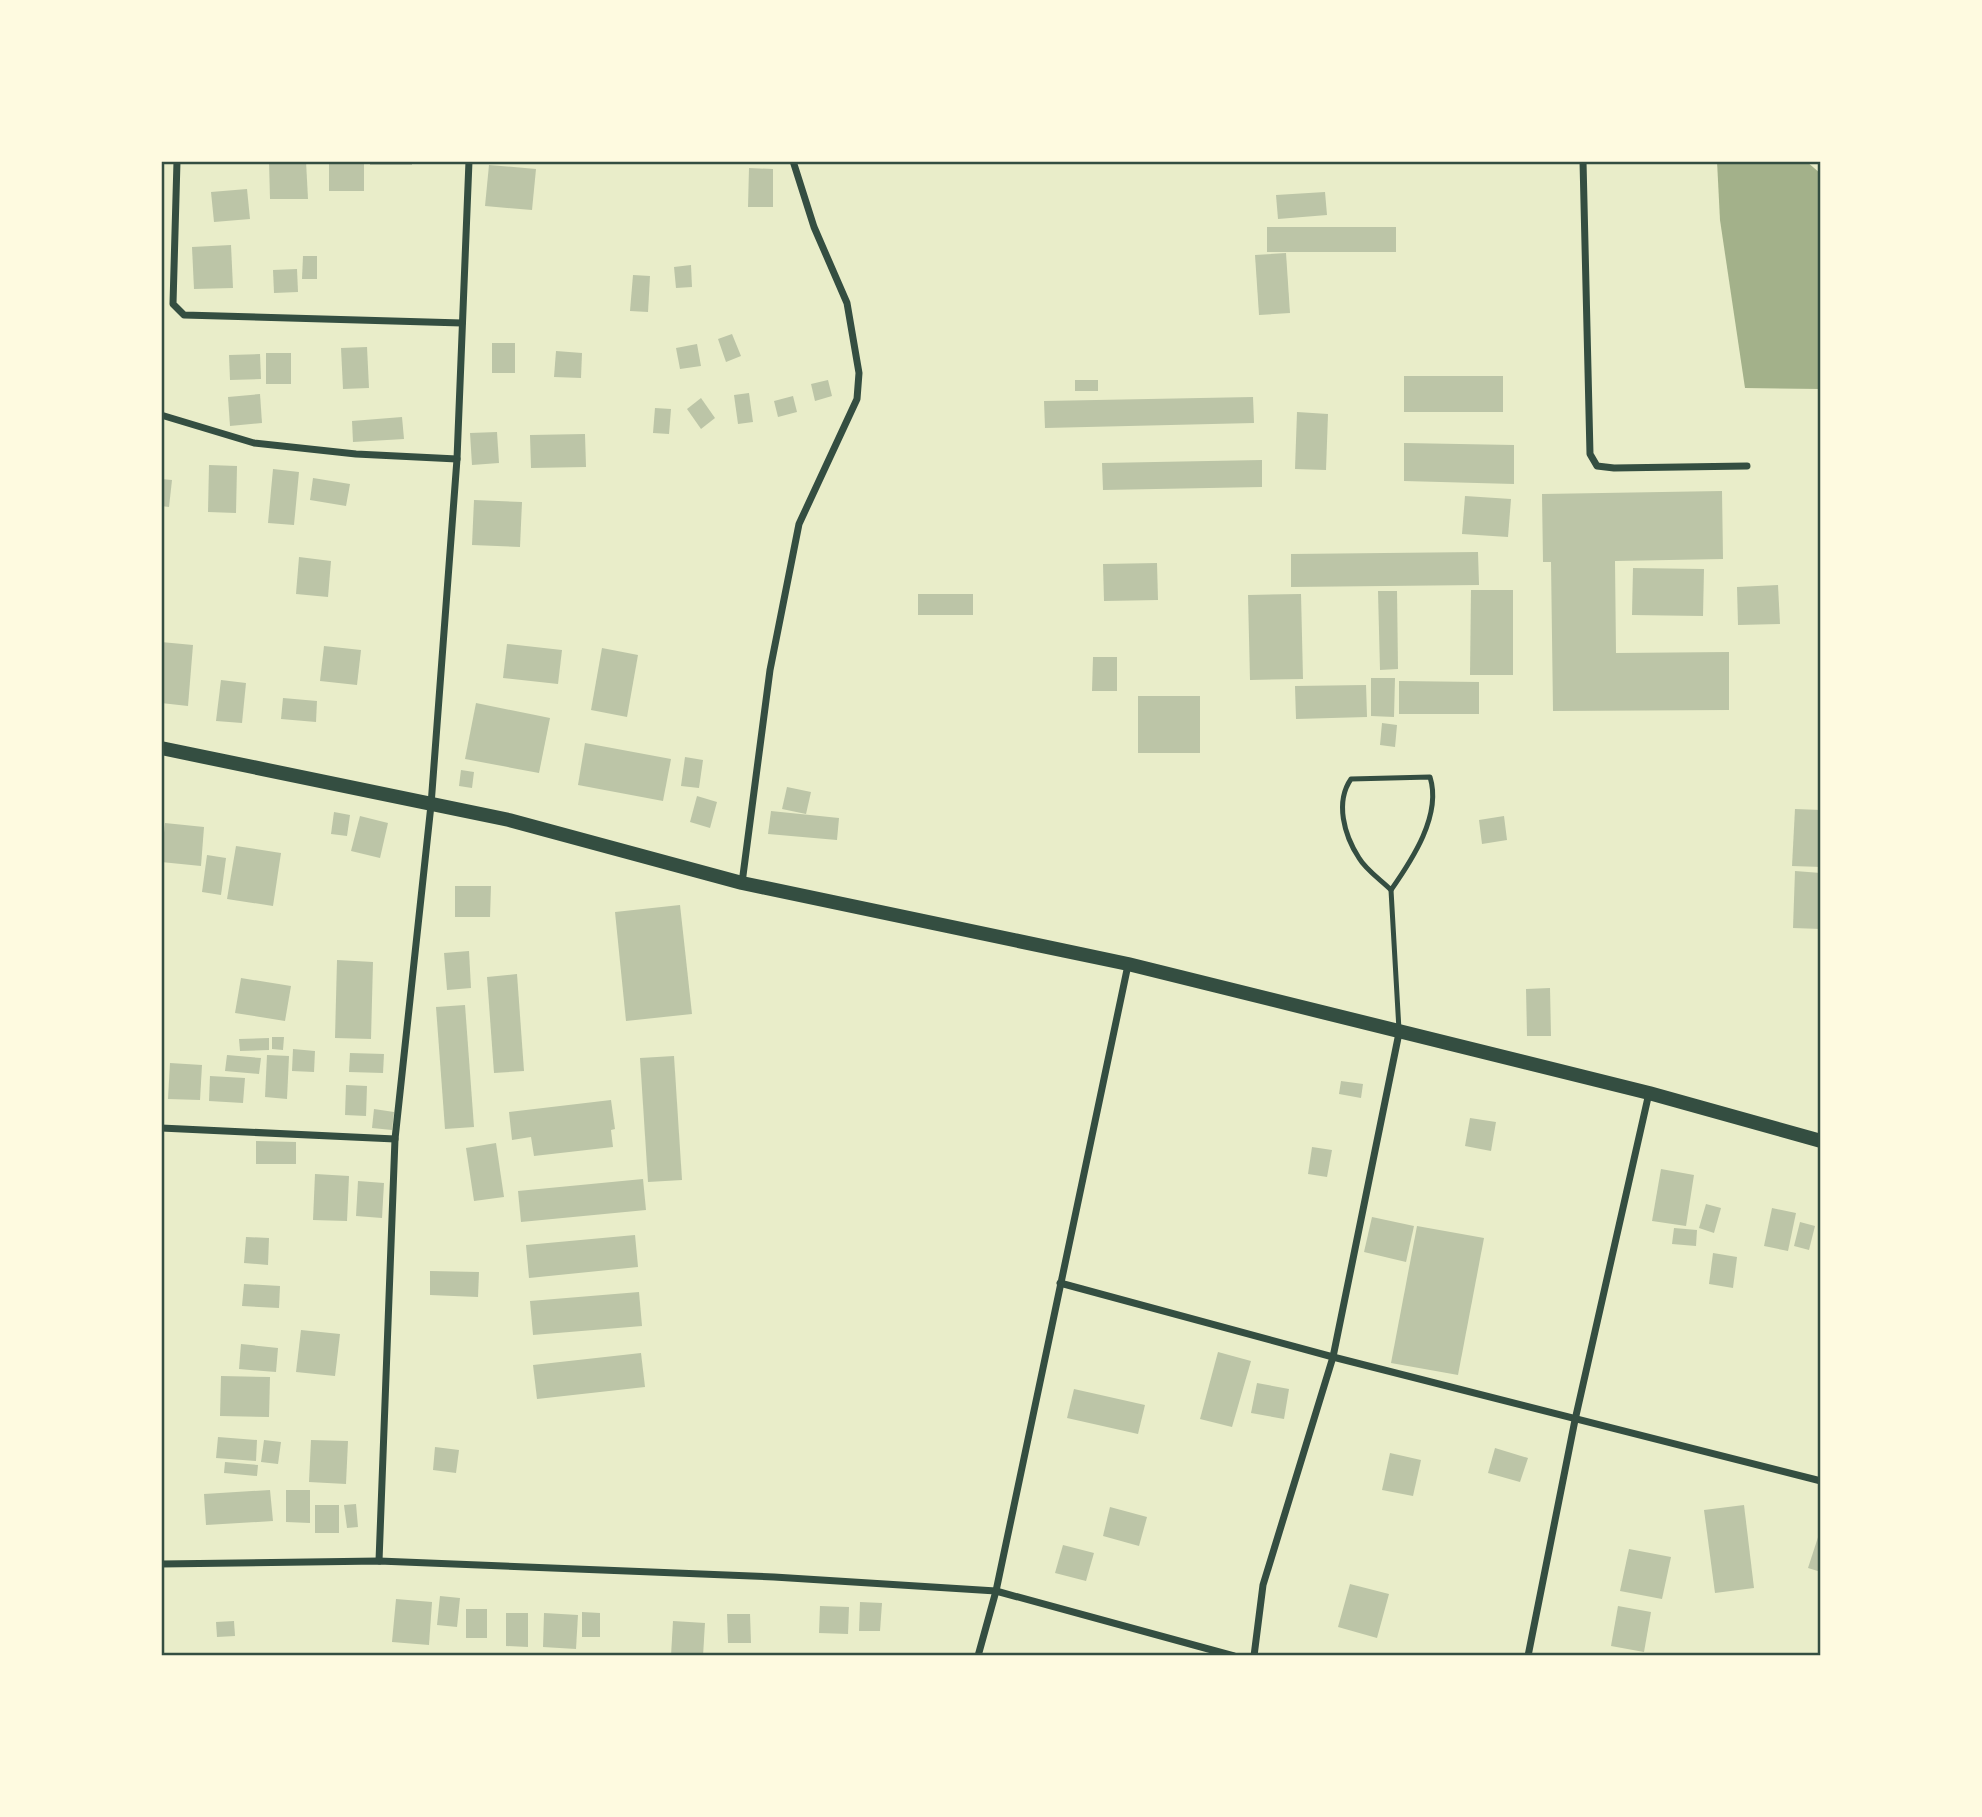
<svg xmlns="http://www.w3.org/2000/svg" width="1982" height="1817" font-family="'Open Sans',sans-serif">
<rect width="100%" height="100%" fill="#e9edc9"/>
<polygon fill="#a3b18a" points="1717,161 1806,161 1821,174 1821,389 1745,388 1720,220"/>
<g fill="#bcc5a7">
<polygon points="269,161 306,161 308,199 270,199"/>
<rect x="329" y="161" width="35" height="30"/>
<rect x="370" y="161" width="42" height="4"/>
<polygon points="489,165 536,169 532,210 485,206"/>
<polygon points="749,168 773,169 773,207 748,207"/>
<polygon points="247,189 250,219 214,222 211,192"/>
<polygon points="1325,192 1327,215 1278,219 1276,195"/>
<rect x="1267" y="227" width="129" height="25"/>
<polygon points="231,245 233,288 194,289 192,247"/>
<polygon points="1286,253 1290,313 1259,315 1255,255"/>
<polygon points="303,256 317,256 317,279 302,279"/>
<polygon points="691,265 692,287 676,288 674,267"/>
<polygon points="297,269 298,292 274,293 273,270"/>
<polygon points="633,275 650,276 648,312 630,311"/>
<polygon points="732,334 741,356 726,362 718,339"/>
<rect x="492" y="343" width="23" height="30"/>
<polygon points="697,344 701,366 680,369 676,348"/>
<polygon points="367,347 369,388 343,389 341,348"/>
<polygon points="556,351 582,353 581,378 554,377"/>
<rect x="266" y="353" width="25" height="31"/>
<polygon points="260,354 261,379 230,380 229,355"/>
<rect x="1404" y="376" width="99" height="36"/>
<polygon points="828,380 832,396 815,401 811,384"/>
<rect x="1075" y="380" width="23" height="11"/>
<polygon points="749,393 753,422 738,424 734,395"/>
<polygon points="260,394 262,423 230,426 228,397"/>
<polygon points="793,396 797,412 778,417 774,401"/>
<polygon points="1253,397 1254,423 1045,428 1044,401"/>
<polygon points="701,398 715,418 701,429 687,409"/>
<polygon points="655,408 671,409 669,434 653,433"/>
<polygon points="1297,412 1328,414 1326,470 1295,469"/>
<polygon points="402,417 404,439 353,442 352,421"/>
<polygon points="497,432 499,463 472,465 470,433"/>
<polygon points="585,434 586,467 531,468 530,435"/>
<polygon points="1404,443 1514,445 1514,484 1404,481"/>
<polygon points="1262,460 1262,487 1103,490 1102,463"/>
<polygon points="209,465 237,466 236,513 208,512"/>
<polygon points="273,469 299,472 294,525 268,523"/>
<polygon points="313,478 350,484 346,506 310,500"/>
<polygon points="161,479 172,480 169,507 161,506"/>
<polygon points="1722,491 1723,559 1615,561 1616,653 1729,652 1729,710 1553,711 1551,562 1543,562 1542,494"/>
<polygon points="1465,496 1511,499 1508,537 1462,534"/>
<polygon points="474,500 522,502 520,547 472,545"/>
<polygon points="1478,552 1479,585 1291,587 1291,554"/>
<polygon points="299,557 331,561 328,597 296,594"/>
<polygon points="1157,563 1158,600 1104,601 1103,564"/>
<polygon points="1633,568 1704,569 1703,616 1632,615"/>
<polygon points="1778,585 1780,624 1738,625 1737,587"/>
<polygon points="1471,590 1513,590 1513,675 1470,675"/>
<polygon points="1378,591 1397,591 1398,669 1380,670"/>
<rect x="918" y="594" width="55" height="21"/>
<polygon points="1301,594 1303,679 1250,680 1248,595"/>
<polygon points="161,642 193,645 188,706 161,703"/>
<polygon points="507,644 562,650 558,684 503,678"/>
<polygon points="324,646 361,650 357,685 320,681"/>
<polygon points="602,648 638,655 627,717 591,710"/>
<polygon points="1093,657 1117,657 1117,691 1092,691"/>
<polygon points="1371,678 1395,678 1394,717 1371,716"/>
<polygon points="221,680 246,683 242,723 216,721"/>
<polygon points="1399,681 1479,682 1479,714 1399,714"/>
<polygon points="1366,685 1367,717 1296,719 1295,686"/>
<rect x="1138" y="696" width="62" height="57"/>
<polygon points="283,698 317,701 316,722 281,719"/>
<polygon points="476,703 550,718 539,773 465,759"/>
<polygon points="1382,723 1397,725 1395,747 1380,745"/>
<polygon points="585,743 671,759 663,801 578,785"/>
<polygon points="685,757 703,760 699,788 681,786"/>
<polygon points="461,770 474,772 472,788 459,786"/>
<polygon points="787,787 811,792 806,814 782,809"/>
<polygon points="697,796 717,802 710,828 690,822"/>
<polygon points="1795,809 1821,810 1821,867 1792,866"/>
<polygon points="771,811 839,818 837,840 768,834"/>
<polygon points="334,812 350,815 347,836 331,834"/>
<polygon points="360,816 388,823 380,858 351,851"/>
<polygon points="1504,816 1507,840 1482,844 1479,820"/>
<polygon points="165,823 204,827 201,866 161,862"/>
<polygon points="236,846 281,853 273,906 227,899"/>
<polygon points="207,855 226,858 221,895 202,892"/>
<polygon points="1795,871 1821,873 1821,929 1793,928"/>
<polygon points="455,886 491,886 490,917 455,917"/>
<polygon points="680,905 692,1014 626,1021 615,912"/>
<polygon points="469,951 471,988 447,990 444,953"/>
<polygon points="337,960 373,962 371,1039 335,1038"/>
<polygon points="517,974 524,1071 494,1073 487,977"/>
<polygon points="241,978 291,986 285,1021 235,1013"/>
<polygon points="1550,988 1551,1036 1527,1036 1526,989"/>
<polygon points="465,1005 474,1127 445,1129 436,1007"/>
<polygon points="272,1037 284,1037 283,1050 272,1049"/>
<polygon points="269,1038 269,1050 240,1051 239,1039"/>
<polygon points="293,1049 315,1051 314,1072 292,1071"/>
<polygon points="350,1053 384,1054 383,1073 349,1072"/>
<polygon points="227,1055 261,1058 259,1074 225,1071"/>
<polygon points="267,1055 289,1056 287,1099 265,1097"/>
<polygon points="674,1056 682,1180 648,1182 640,1058"/>
<polygon points="170,1063 202,1065 200,1100 168,1099"/>
<polygon points="210,1076 245,1078 243,1103 209,1101"/>
<polygon points="1341,1081 1363,1084 1361,1098 1339,1094"/>
<polygon points="346,1085 367,1086 366,1116 345,1115"/>
<polygon points="611,1100 615,1129 611,1130 613,1147 534,1156 531,1137 512,1140 509,1112"/>
<polygon points="374,1109 394,1112 392,1130 372,1128"/>
<polygon points="1470,1118 1496,1122 1491,1151 1465,1146"/>
<polygon points="256,1141 296,1142 296,1164 256,1164"/>
<polygon points="496,1143 504,1197 474,1201 466,1148"/>
<polygon points="1312,1147 1332,1150 1327,1177 1308,1174"/>
<polygon points="1661,1169 1694,1175 1686,1226 1652,1221"/>
<polygon points="315,1174 349,1176 347,1221 313,1220"/>
<polygon points="643,1179 646,1210 521,1222 518,1191"/>
<polygon points="358,1181 384,1183 382,1218 356,1216"/>
<polygon points="1706,1204 1721,1208 1714,1233 1699,1228"/>
<polygon points="1772,1208 1796,1213 1788,1251 1764,1246"/>
<polygon points="1372,1217 1414,1226 1406,1262 1364,1252"/>
<polygon points="1800,1222 1815,1226 1809,1250 1794,1246"/>
<polygon points="1417,1226 1484,1238 1458,1375 1391,1363"/>
<polygon points="1674,1228 1697,1230 1696,1246 1672,1244"/>
<polygon points="635,1235 638,1267 529,1278 526,1245"/>
<polygon points="246,1237 269,1238 268,1265 244,1263"/>
<polygon points="1713,1253 1737,1257 1733,1288 1709,1284"/>
<polygon points="430,1271 479,1272 478,1297 430,1295"/>
<polygon points="244,1284 280,1286 279,1308 242,1306"/>
<polygon points="639,1292 642,1326 533,1335 530,1301"/>
<polygon points="301,1330 340,1334 335,1376 296,1372"/>
<polygon points="241,1344 278,1348 276,1372 239,1369"/>
<polygon points="1218,1352 1251,1361 1232,1427 1200,1419"/>
<polygon points="641,1353 645,1387 537,1399 533,1365"/>
<polygon points="221,1376 270,1377 269,1417 220,1416"/>
<polygon points="1257,1383 1289,1389 1284,1419 1251,1413"/>
<polygon points="1074,1389 1145,1405 1138,1434 1067,1418"/>
<polygon points="218,1437 257,1440 256,1461 216,1458"/>
<polygon points="264,1440 281,1442 278,1464 261,1462"/>
<polygon points="311,1440 348,1441 346,1484 309,1482"/>
<polygon points="435,1447 459,1450 456,1473 433,1470"/>
<polygon points="1495,1448 1528,1458 1520,1482 1488,1473"/>
<polygon points="1390,1453 1421,1460 1413,1496 1382,1490"/>
<polygon points="225,1462 258,1465 257,1476 224,1473"/>
<polygon points="270,1490 273,1521 206,1525 204,1494"/>
<polygon points="286,1490 310,1490 310,1523 286,1522"/>
<polygon points="356,1504 358,1527 347,1528 344,1505"/>
<rect x="315" y="1505" width="24" height="28"/>
<polygon points="1744,1505 1754,1588 1715,1593 1704,1510"/>
<polygon points="1110,1507 1147,1517 1139,1546 1103,1536"/>
<polygon points="1821,1528 1821,1572 1808,1568"/>
<polygon points="1063,1545 1094,1553 1086,1581 1055,1573"/>
<polygon points="1629,1549 1671,1557 1662,1599 1620,1591"/>
<polygon points="1350,1584 1389,1594 1377,1638 1338,1627"/>
<polygon points="440,1596 460,1598 457,1627 437,1625"/>
<polygon points="396,1599 432,1602 429,1645 392,1642"/>
<polygon points="860,1602 882,1603 880,1631 859,1631"/>
<polygon points="820,1606 849,1607 848,1634 819,1633"/>
<polygon points="1618,1606 1651,1612 1644,1652 1611,1646"/>
<rect x="466" y="1609" width="21" height="29"/>
<polygon points="582,1612 600,1613 600,1637 582,1637"/>
<polygon points="506,1613 528,1613 528,1647 506,1646"/>
<polygon points="544,1613 578,1615 576,1649 543,1647"/>
<polygon points="727,1614 750,1614 751,1643 728,1643"/>
<polygon points="234,1621 235,1636 217,1637 216,1622"/>
<polygon points="673,1621 705,1623 703,1656 671,1656"/>
</g>
<g fill="none" stroke-linecap="round" stroke-linejoin="round">
<g stroke="#344e41" stroke-width="5">
<path d="M1430,777c12,38 -18,83 -39,113 -10,-10 -25,-20 -32,-32 -15,-23 -24,-56 -8,-79z"/>
<polyline points="1391,890 1399,1030"/>
</g>
<g stroke="#344e41" stroke-width="7">
<polyline points="177,161 173,304 184,315 462,323"/>
<polyline points="1583,161 1590,454 1597,466 1614,468 1747,466"/>
<polyline points="161,415 254,443 356,454 457,459"/>
<polyline points="742,883 770,670 799,524 857,399 859,373 847,303 814,227 793,161"/>
<polyline points="161,1128 395,1139"/>
<polyline points="1060,1283 1333,1357 1821,1481"/>
<polyline points="379,1561 395,1139 431,805 457,459 469,161"/>
<polyline points="161,1564 379,1561 774,1577 996,1591 1234,1656"/>
<polyline points="978,1656 996,1591 1128,965"/>
<polyline points="1254,1656 1263,1585 1333,1357 1399,1033"/>
<polyline points="1528,1656 1575,1420 1649,1093"/>
</g>
<polyline stroke="#344e41" stroke-width="14" points="161,748 509,820 742,883 1128,964 1649,1093 1821,1141"/>
</g>
<rect width="1982" height="1817" fill="none" stroke="#fefae0" stroke-width="326"/>
<rect x="163" y="163" width="1656" height="1491" fill="none" stroke="#344e41" stroke-width="2.5"/>
</svg>
